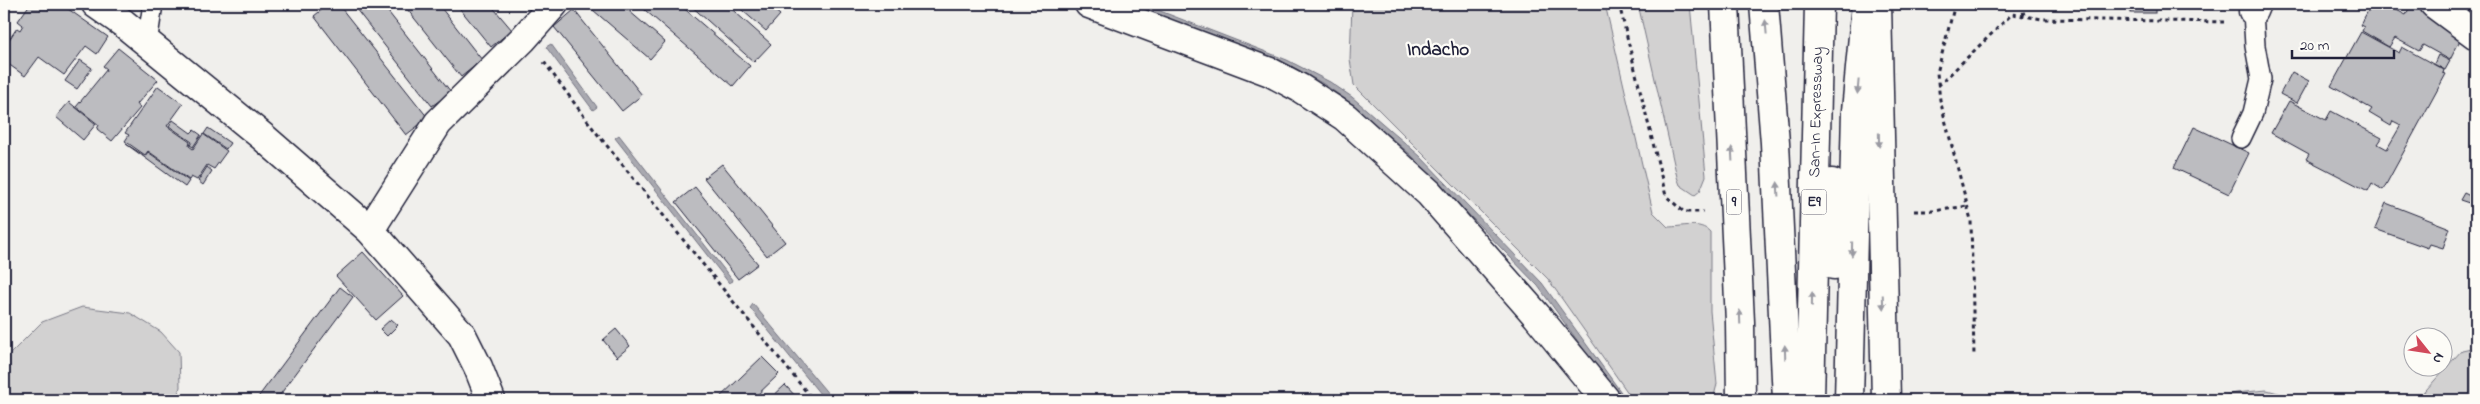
<svg xmlns="http://www.w3.org/2000/svg" width="2480" height="404" font-family="'Indie Flower',sans-serif">
<rect width="100%" height="100%" fill="#f0efec"/>
<filter id="ink" filterUnits="userSpaceOnUse"><feTurbulence type="fractalNoise" baseFrequency=".02" numOctaves="2"/><feDisplacementMap in="SourceGraphic" scale="10" xChannelSelector="R" yChannelSelector="G"/><feConvolveMatrix kernelMatrix="1 2 1 2 8 2 1 2 1" color-interpolation-filters="sRGB"/></filter>
<g filter="url(#ink)">
<g fill="#d2d1d1" stroke="#7a7a86">
<path d="M1352,4h253l48,208 15,15c14,0 32,-6 42,5v79l7,73 -4,16h-80l-85,-121 -194,-194 -4,-26z"/>
<polygon points="1638,4 1690,4 1706,176 1700,191 1695,195 1680,185 1677,177"/>
<polygon points="82,307 130,313 161,332 179,352 180,387 176,400 4,400 4,360 42,322"/>
<polygon points="2476,347 2476,400 2417,400 2462,350"/>
<polygon points="2267,390 2304,400 2208,400 2235,393"/>
</g>
<g fill="#a9a9b0" stroke="#737381">
<polygon points="1125,4 1142,4 1287,60 1330,82 1352,97 1420,156 1542,283 1623,395 1618,397 1538,286 1411,155 1348,101 1322,83 1287,64"/>
<polygon points="551,44 597,107 593,110 546,47"/>
<polygon points="619,135 733,281 729,283 615,138"/>
<polygon points="753,304 830,396 825,400 750,308"/>
</g>
<g fill="#bcbcc0" stroke="#22223b">
<polygon points="30,4 61,4 108,37 97,54 86,46 64,75 39,57 25,76 4,61 4,47 17,28 20,30 23,25 18,21"/>
<polygon points="329,4 338,4 428,118 406,135 314,16"/>
<polygon points="352,4 382,4 451,92 432,106"/>
<polygon points="403,4 438,4 482,60 461,77"/>
<polygon points="456,4 490,4 512,30 491,47"/>
<polygon points="586,4 621,4 665,42 650,59"/>
<polygon points="638,4 679,4 750,66 733,86"/>
<polygon points="689,4 726,4 771,44 754,62"/>
<polygon points="735,4 767,4 780,15 766,31"/>
<rect x="2130" y="4" width="25" height="9"/>
<polygon points="2372,4 2385,4 2406,15 2410,6 2414,8 2415,6 2462,36 2450,60 2423,45 2419,51 2395,38 2389,47 2362,31 2364,27 2360,25"/>
<polygon points="574,10 642,95 622,111 554,27"/>
<polygon points="2361,32 2399,53 2402,47 2444,70 2443,73 2446,74 2383,190 2372,183 2368,191 2306,159 2309,154 2271,133 2289,101 2326,120 2331,111 2382,138 2378,144 2387,149 2401,125 2393,121 2391,126 2369,113 2372,109 2331,86"/>
<polygon points="118,48 158,80 137,104 140,108 112,141 97,129 99,125 76,107 107,69 103,66"/>
<polygon points="2438,55 2450,61 2445,70 2434,64"/>
<polygon points="80,60 92,68 77,89 65,81"/>
<polygon points="2292,72 2309,81 2297,103 2280,94"/>
<polygon points="158,86 183,104 167,126 190,142 189,146 193,149 203,134 227,151 214,169 207,165 197,180 191,177 189,180 148,151 145,155 125,141 129,135 125,133"/>
<polygon points="69,102 96,124 83,140 56,117"/>
<polygon points="173,120 191,133 194,130 201,135 193,147 190,145 192,142 169,126"/>
<polygon points="2194,127 2249,153 2229,194 2174,168"/>
<polygon points="208,128 230,143 226,149 204,134"/>
<polygon points="126,144 145,156 148,152 189,181 185,187"/>
<polygon points="722,164 785,242 767,256 704,178"/>
<polygon points="207,167 212,171 203,185 198,181"/>
<polygon points="695,187 758,264 738,279 676,202"/>
<polygon points="2464,193 2472,197 2469,203 2460,200"/>
<polygon points="2386,203 2450,228 2443,248 2430,244 2428,248 2375,229"/>
<polygon points="363,252 403,296 376,320 336,276"/>
<polygon points="340,287 353,297 276,400 256,400"/>
<polygon points="391,319 398,325 387,336 380,329"/>
<polygon points="616,329 630,346 617,357 603,340"/>
<polygon points="762,357 779,374 752,400 717,400"/>
<polygon points="785,385 799,400 769,400"/>
</g>
<g fill="none" stroke-linecap="round" stroke-linejoin="round">
<defs>
<g id="service">
<polyline points="147,43 153,4"/>
<polyline points="2241,138 2253,113 2261,79 2255,46 2253,11"/>
</g>
<g id="minor">
<polyline points="96,4 123,23 263,137 370,230 462,335 478,367 491,400"/>
<polyline points="1089,4 1270,72 1300,88 1345,117 1429,193 1537,316 1606,400"/>
<polyline points="2434,4 2476,35"/>
<polyline points="2253,11 2256,4"/>
<polyline points="370,230 438,123 523,39 554,4"/>
</g>
<g id="trunk">
<polyline points="1725,4 1740,322 1741,400"/>
<polyline points="1877,4 1886,400"/>
</g>
<g id="motorway">
<polyline points="1764,4 1775,143 1787,400"/>
<polyline points="1832,183 1834,265"/>
<path id="s1" d="M1810,400l9,-396"/>
<polyline points="1849,400 1856,111 1866,4"/>
</g>
</defs>
<use href="#service" stroke="#22223b" stroke-width="22"/>
<use href="#minor" stroke="#22223b" stroke-width="31"/>
<use href="#trunk" stroke="#22223b" stroke-width="31"/>
<use href="#motorway" stroke="#22223b" stroke-width="31"/>
<g stroke="#22223b" stroke-width="3" stroke-dasharray="4 4" stroke-linecap="butt">
<polyline points="1619,4 1666,196 1684,212 1703,212"/>
<polyline points="1955,4 1937,73 1940,100 1971,220 1974,356"/>
<polyline points="2021,4 2024,15"/>
<polyline points="544,62 595,131 813,400"/>
<polyline points="1938,86 2012,14 2042,19 2224,22"/>
<polyline points="1914,211 1934,211 1968,206"/>
</g>
<use href="#service" stroke="#fdfcf7" stroke-width="19"/>
<use href="#minor" stroke="#fdfcf7" stroke-width="28"/>
<use href="#trunk" stroke="#fdfcf7" stroke-width="28"/>
<use href="#motorway" stroke="#fdfcf7" stroke-width="28"/>
</g>
<defs><path id="oneway-solid" d="M-6-.8H1V-3.2L6.5 0L1 3.2V.8H-6Z" transform="scale(1.25)"/></defs>
<g fill="#9a9aa2">
<use href="#oneway-solid" transform="translate(1766 27) rotate(-95)"/>
<use href="#oneway-solid" transform="translate(1858 87) rotate(95)"/>
<use href="#oneway-solid" transform="translate(1879 140) rotate(89)"/>
<use href="#oneway-solid" transform="translate(1732 154) rotate(-93)"/>
<use href="#oneway-solid" transform="translate(1778 189) rotate(-93)"/>
<use href="#oneway-solid" transform="translate(1852 249) rotate(91)"/>
<use href="#oneway-solid" transform="translate(1812 299) rotate(-89)"/>
<use href="#oneway-solid" transform="translate(1883 302) rotate(88)"/>
<use href="#oneway-solid" transform="translate(1740 317) rotate(-92)"/>
<use href="#oneway-solid" transform="translate(1785 352) rotate(-92)"/>
</g>
</g>
<g text-anchor="middle" dominant-baseline="central" stroke-width="4.5" stroke-linejoin="round" paint-order="stroke">
<g fill="#fdfcf7" stroke="#646373" stroke-width="1">
<rect x="1726.5" y="189.5" width="15" height="25" rx="4"/>
<rect x="1801.5" y="189.5" width="25" height="25" rx="4"/>
</g>
<g font-size="15" font-weight="bold" fill="#22223b">
<text x="1734" y="202">9</text>
<text x="1814" y="202">E9</text>
</g>
<g font-size="16" fill="#22223b" stroke="#fdfcf7">
<text stroke="none"><textPath href="#s1" startOffset="288">San-In Expressway</textPath></text>
</g>
<g font-size="19" font-weight="bold" fill="#22223b" stroke="#fdfcf7">
<text x="1438" y="50">Indacho</text>
</g>
</g>
<rect width="2480" height="404" fill="none" stroke="#fdfcf7" stroke-width="20"/>
<rect x="10" y="10" width="2460" height="384" fill="none" stroke="#22223b" stroke-width="2" filter="url(#ink)"/>
<g transform="translate(2428 352) rotate(120)"><circle r="24" fill="#fdfcf7" stroke="#a5a5ac"/>
<path d="M0-4L9 19L0 12L-9 19Z" fill="#d1495b"/>
<text y="-8" font-size="14" font-weight="bold" text-anchor="middle" fill="#22223b">N</text>
</g>
<path d="M2292 50v8h102v-8" fill="none" stroke="#22223b" stroke-width="2.5"/>
<text x="2300" y="50" font-size="15" fill="#22223b" stroke="#fdfcf7" stroke-width="4" paint-order="stroke">20 m</text>
</svg>
